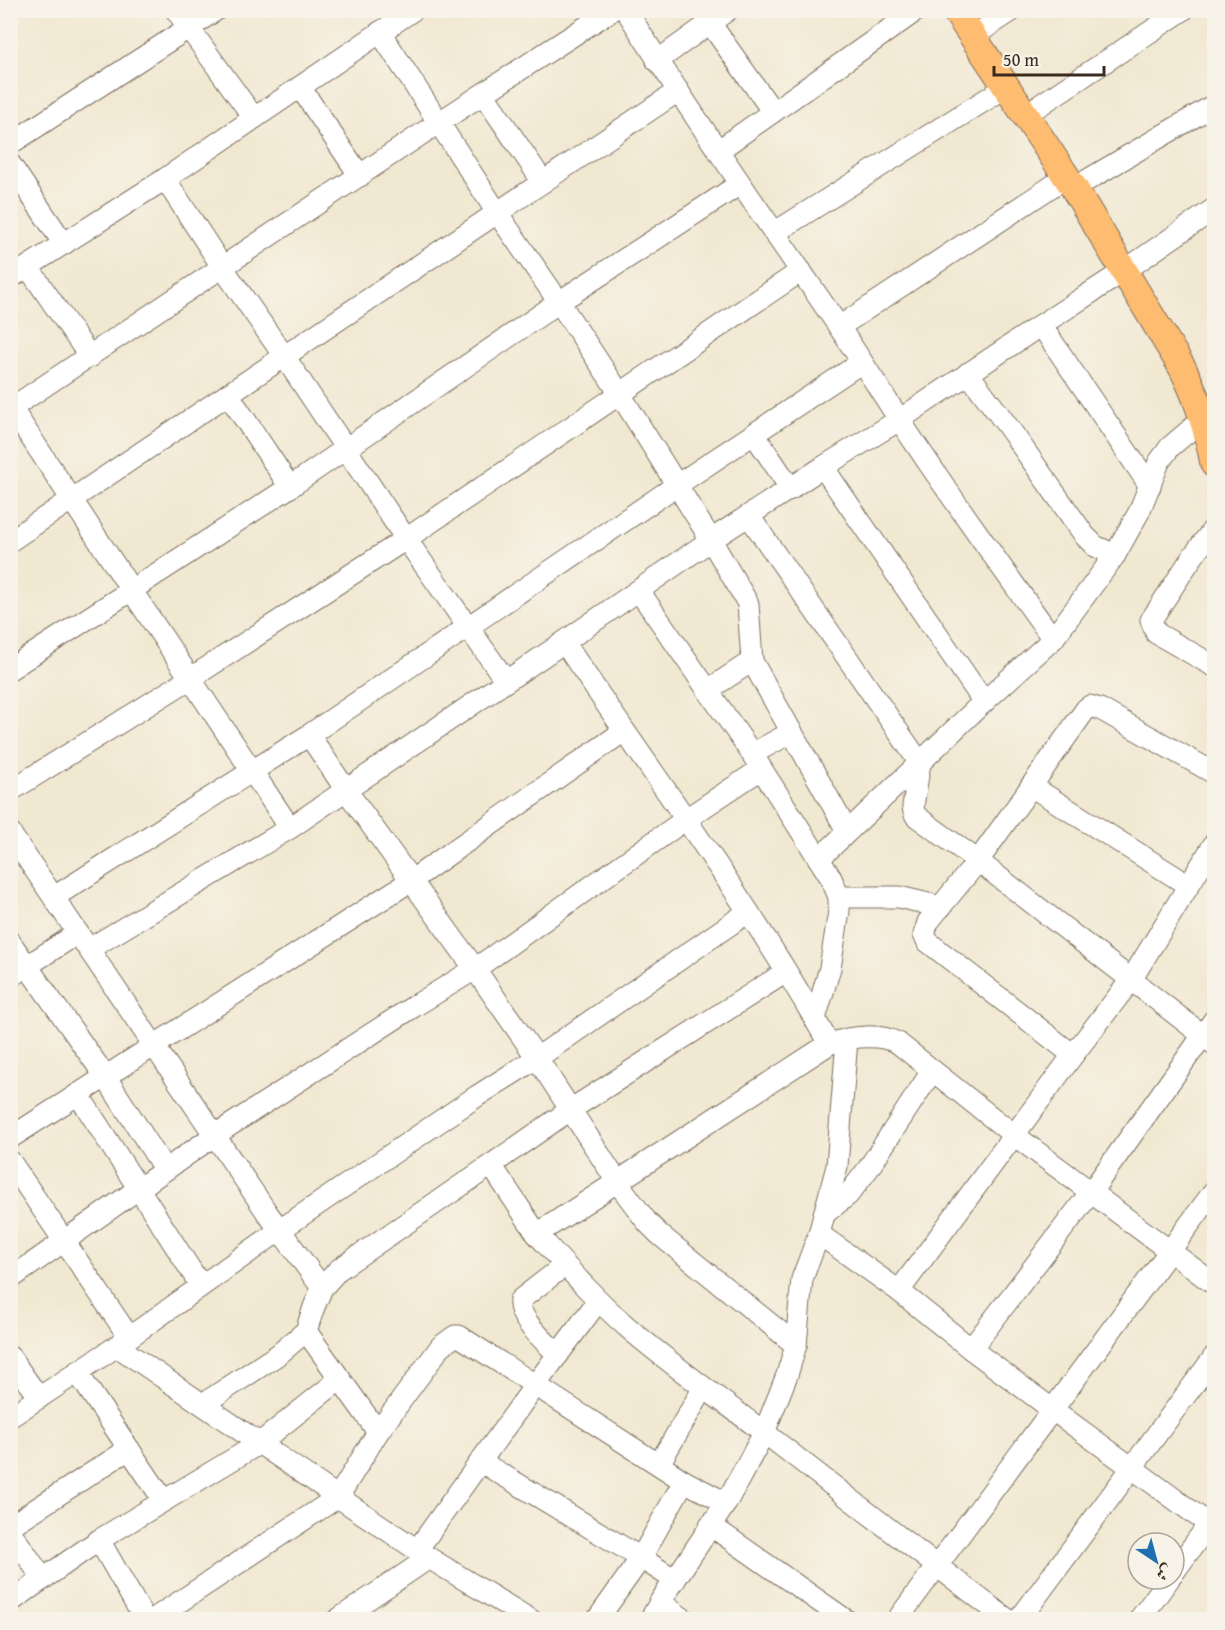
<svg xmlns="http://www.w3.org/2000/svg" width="1225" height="1630" font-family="'Gentium Book Plus',Amiri,serif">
<rect width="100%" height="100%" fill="#f7f3e8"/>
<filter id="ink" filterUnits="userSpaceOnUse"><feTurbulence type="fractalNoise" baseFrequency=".0167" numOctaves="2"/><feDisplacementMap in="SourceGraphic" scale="12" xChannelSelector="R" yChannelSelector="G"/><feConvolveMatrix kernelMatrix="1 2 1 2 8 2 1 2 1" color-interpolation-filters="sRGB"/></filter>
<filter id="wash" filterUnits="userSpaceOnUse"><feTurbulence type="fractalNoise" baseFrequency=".008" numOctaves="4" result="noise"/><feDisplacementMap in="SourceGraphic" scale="24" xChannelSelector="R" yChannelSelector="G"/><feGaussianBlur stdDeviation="1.35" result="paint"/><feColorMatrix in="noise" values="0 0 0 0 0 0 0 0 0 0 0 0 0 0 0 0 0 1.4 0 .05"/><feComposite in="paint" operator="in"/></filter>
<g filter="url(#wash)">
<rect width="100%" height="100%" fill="#f1e8d1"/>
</g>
<g filter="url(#ink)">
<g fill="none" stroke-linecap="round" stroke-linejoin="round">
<defs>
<g id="minor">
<polyline points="176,10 254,118"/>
<path d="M626,10c67,107 140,210 211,314 21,31 41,63 62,95 49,75 102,147 154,220"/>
<polyline points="710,23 773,112"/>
<polyline points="380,32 498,214 559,302 620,394 711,540 742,593 748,604 752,661 847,831"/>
<polyline points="972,37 1013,10"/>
<polyline points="657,61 728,10"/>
<polyline points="300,87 360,176"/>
<polyline points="484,95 543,182"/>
<polyline points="1025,115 1183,10"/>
<polyline points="10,144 216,10"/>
<polyline points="719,150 917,10"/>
<polyline points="10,164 64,244"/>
<polyline points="165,179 223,268 284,356 406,539 506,681"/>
<polyline points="1074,188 1214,105"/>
<polyline points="774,233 1006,87"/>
<polyline points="28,267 90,357"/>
<polyline points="10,278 165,179 413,10"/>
<polyline points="1041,325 1150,486"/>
<polyline points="839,327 1066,177"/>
<polyline points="968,373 1009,428 1085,536 1095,546 1115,555"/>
<polyline points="228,394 290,487"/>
<polyline points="10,406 132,591 290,828"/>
<polyline points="10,409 438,123 612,10"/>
<polyline points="754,434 791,489"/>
<polyline points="823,467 984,702"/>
<polyline points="749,516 920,763 913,806 914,812 916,816 978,861 1214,1044"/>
<polyline points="1214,528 1191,559 1151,620 1156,633 1214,666"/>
<polyline points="10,541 678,91"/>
<polyline points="639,591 752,754 819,859 831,878 836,890 839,897 839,911 830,968 815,1019"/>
<polyline points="10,669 290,487 559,302 740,184"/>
<polyline points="708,690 752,661"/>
<polyline points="309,735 346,790 475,969 537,1058 618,1183 647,1222 660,1235 796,1345"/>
<polyline points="752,754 792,732"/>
<polyline points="1031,786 1188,885"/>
<polyline points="10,791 191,678 406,539 801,271"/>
<polyline points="10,833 268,1214 280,1230 117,1346 10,1417"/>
<polyline points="819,859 975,710 1053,639 1115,555 1139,512 1159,462 1170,447 1203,419"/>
<polyline points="54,897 309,735 677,485 862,362"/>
<polyline points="839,897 899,897 941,907"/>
<polyline points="10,942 105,1076 165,1170"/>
<polyline points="89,949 290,828 564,642 711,540 823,467 899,420 1041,325 1124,271 1214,209"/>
<polyline points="10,977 78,933"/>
<path d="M836,1042c19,-6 44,-8 62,1l116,92 200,149"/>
<polyline points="1073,1055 928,942 924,935 928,922 978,861 1086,709 1090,706 1100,709 1214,773"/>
<polyline points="78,1094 201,1286"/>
<polyline points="10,1138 412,880 624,731"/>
<polyline points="10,1161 129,1337"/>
<polyline points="491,1165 570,1110 786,972"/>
<polyline points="824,1214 848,1195 868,1169 932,1071"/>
<path d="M537,1234c29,32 57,64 89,92 46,40 96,74 144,111 79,61 158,123 238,183"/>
<polyline points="819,1234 899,1291 971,1349 1053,1410 1214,1528"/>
<polyline points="10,1279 215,1135 413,1007 475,969 686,819 761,769"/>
<polyline points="322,1288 280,1230 477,1096 537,1058 748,912"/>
<polyline points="899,1291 1073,1055 1131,980 1214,844"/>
<polyline points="306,1331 378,1432"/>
<polyline points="117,1346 338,1497 429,1558 531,1620"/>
<polyline points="971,1349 1091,1192 1214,1020"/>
<path d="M558,1355c-12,-13 -41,-36 -38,-55l45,-35"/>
<polyline points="10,1357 39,1398"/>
<polyline points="77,1372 164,1501"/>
<path d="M203,1404l76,-50 27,-23 8,-24 8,-19 16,-18 153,-105 46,69 292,-190c-78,-140 -176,-268 -265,-402"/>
<polyline points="481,1462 641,1558 675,1580"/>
<polyline points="659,1464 703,1389"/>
<polyline points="710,1525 846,1620"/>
<polyline points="10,1526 129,1449"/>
<polyline points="10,1531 43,1579"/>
<polyline points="99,1540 145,1620"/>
<polyline points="417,1550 536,1384 598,1301"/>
<polyline points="1174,1572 1214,1517"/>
<polyline points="10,1602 99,1540 260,1443 340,1379"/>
<polyline points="660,1602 685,1620"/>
<polyline points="152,1620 338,1497 378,1432 441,1346 455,1336 459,1336 684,1481 726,1503"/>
<polyline points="337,1620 429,1558"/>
<polyline points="597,1620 641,1558 684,1481"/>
<polyline points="650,1620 660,1602 726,1503 764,1433 787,1375 796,1345 802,1279 819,1234 837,1166 847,1039"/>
<polyline points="897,1620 1214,1191"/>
<polyline points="1019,1620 1214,1357"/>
<polyline points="1139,1620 1169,1579"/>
</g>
<path id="major" d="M955,10l119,178 109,181c15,30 25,62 31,95"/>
</defs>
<use href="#minor" stroke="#7b6c5d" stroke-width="23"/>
<use href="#major" stroke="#7b6c5d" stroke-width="29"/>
<use href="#minor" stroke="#fff" stroke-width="21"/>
<use href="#major" stroke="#fdbc70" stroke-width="27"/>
</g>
</g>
<rect width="1225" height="1630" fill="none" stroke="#f7f3e8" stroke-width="36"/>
<g transform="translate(1156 1561) rotate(144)"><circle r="28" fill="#f7f3e8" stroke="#aca397" stroke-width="1.5"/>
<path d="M0-4.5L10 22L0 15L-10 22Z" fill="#1f6fb2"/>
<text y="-9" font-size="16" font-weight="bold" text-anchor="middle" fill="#3b2a1e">ش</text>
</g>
<path d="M994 66v9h110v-9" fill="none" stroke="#3b2a1e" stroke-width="3"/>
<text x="1003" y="66" font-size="18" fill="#3b2a1e" stroke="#f7f3e8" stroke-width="4.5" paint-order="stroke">50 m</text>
</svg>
